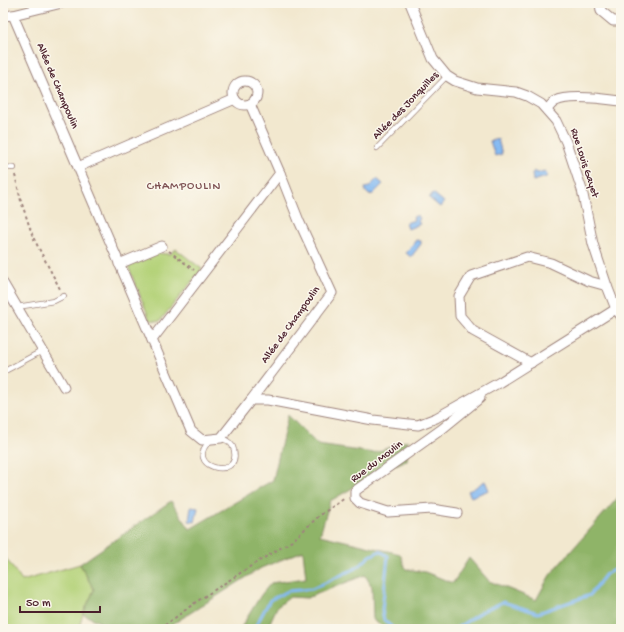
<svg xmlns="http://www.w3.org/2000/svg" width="624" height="632" font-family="'Gochi Hand',sans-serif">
<rect width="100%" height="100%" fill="#fbf7ec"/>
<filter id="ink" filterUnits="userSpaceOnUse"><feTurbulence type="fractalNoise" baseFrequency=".025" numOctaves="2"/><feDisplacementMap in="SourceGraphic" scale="8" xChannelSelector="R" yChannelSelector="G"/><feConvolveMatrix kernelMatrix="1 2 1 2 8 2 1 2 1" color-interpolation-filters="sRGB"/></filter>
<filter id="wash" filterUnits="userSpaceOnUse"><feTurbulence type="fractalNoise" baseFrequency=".012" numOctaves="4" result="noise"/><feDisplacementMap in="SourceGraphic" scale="16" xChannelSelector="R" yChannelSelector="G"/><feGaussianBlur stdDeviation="0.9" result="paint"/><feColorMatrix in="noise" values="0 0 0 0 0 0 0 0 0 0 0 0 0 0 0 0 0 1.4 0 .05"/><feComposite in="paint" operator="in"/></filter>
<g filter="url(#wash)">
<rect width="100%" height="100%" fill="#f2e8cf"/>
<g fill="#b4d278" stroke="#7f7852">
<polygon points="176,249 202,269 160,321 150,320 128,266 152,253 170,254"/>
<polygon points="3,554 22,581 80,564 94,590 83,614 79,628 3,629"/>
</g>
<polygon fill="#8fb468" stroke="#6c6a4a" points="288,415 318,445 374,453 408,440 407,460 382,471 330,501 320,535 400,554 406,569 425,572 453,583 469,558 489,581 536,600 550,575 621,494 621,629 386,629 373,620 372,587 365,575 307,598 290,597 277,607 267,629 240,629 261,595 271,583 306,578 303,551 261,568 165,629 113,629 83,614 94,590 80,564 171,501 190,529 273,480"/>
<g fill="#83b9f2" stroke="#666c8e">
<polygon points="498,139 502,154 495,156 490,141"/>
<polygon points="534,171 537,173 545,171 547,176 546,177 533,181 532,174"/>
<polygon points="377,179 383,184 373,194 369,195 366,192 365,188 369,187"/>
<polygon points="433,193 444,202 440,207 429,198"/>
<polygon points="418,215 420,219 418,221 420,224 408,229 406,223 414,220 413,217"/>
<polygon points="416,240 421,241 421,244 411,257 406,253"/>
<path d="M485,481l4,9 -18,7 -3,-6c7,-2 11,-7 17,-10z"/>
<polygon points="191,507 198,508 195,522 189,521"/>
</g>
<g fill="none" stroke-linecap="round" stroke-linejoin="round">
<g stroke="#83b9f2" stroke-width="3">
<polyline points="254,629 270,600 288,591 312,589 358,567 370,556 380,551 388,556 382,610 384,620 394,629"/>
<polyline points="455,629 483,611 503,602 538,613 590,595 606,574 621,566"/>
</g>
</g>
</g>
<g filter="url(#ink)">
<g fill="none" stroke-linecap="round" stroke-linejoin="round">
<defs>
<g id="lane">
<polyline points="377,148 447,76"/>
<polyline points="3,167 14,168"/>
<polyline points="17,307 54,301 64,296"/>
<polyline points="3,372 42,351"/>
<path d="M211,440c-30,26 30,43 23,10 -1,-6 -7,-10 -13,-12"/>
</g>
<g id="street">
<polyline points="410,3 433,59 447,76 455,81 477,88 516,92 527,96 541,104 556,121 566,142 582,190 593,244 607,286 616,309 621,316"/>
<polyline points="600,3 601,11 613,21 621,21"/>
<polyline points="13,15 78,167"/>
<polyline points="3,16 13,15 62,3"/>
<circle cx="245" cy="93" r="12"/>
<polyline points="235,99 78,167 191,431 202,440 221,438 251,400 268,400 373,420 418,425 436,418 500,382 616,309"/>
<path d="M547,110c2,-3 5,-7 9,-9 13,-7 50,-2 65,0"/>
<polyline points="119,264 162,246"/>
<polyline points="3,283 64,387"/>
<polyline points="152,340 280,173 250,104"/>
<polyline points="531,363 473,331 460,316 459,296 471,276 527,257 551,263 589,281 607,286"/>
<polyline points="251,400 332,293 299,221 280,173"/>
<polyline points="457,513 432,509 388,512 360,503 355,498 355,491 442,429 480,398"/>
</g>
</defs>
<use href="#lane" stroke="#9e847d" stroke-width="6"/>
<use href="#street" stroke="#9e847d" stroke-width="11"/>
<g stroke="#9e847d" stroke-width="2" stroke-dasharray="3 3" stroke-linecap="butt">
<polyline points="15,175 21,201 33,237 60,289"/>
<polyline points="169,251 194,270"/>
<polyline points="160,629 196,602 254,564 292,541 319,516 345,498"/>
</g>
<use href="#lane" stroke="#fff" stroke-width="4.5"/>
<use href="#street" stroke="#fff" stroke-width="9"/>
</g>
</g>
<g text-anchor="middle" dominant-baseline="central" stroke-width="3" stroke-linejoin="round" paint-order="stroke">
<g font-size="11" fill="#4a1f2b" stroke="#fbf7ec">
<text transform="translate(57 86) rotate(67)">Allée de Champoulin</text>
<text transform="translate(406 106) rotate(-46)">Allée des Jonquilles</text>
<text transform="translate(584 163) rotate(72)">Rue Louis Gayet</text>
<text transform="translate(291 325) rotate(-54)">Allée de Champoulin</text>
<text transform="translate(377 462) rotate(-37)">Rue du Moulin</text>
</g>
<g font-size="12" letter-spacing="1" fill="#7d5052" stroke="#fbf7ec">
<text x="184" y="187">CHAMPOULIN</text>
</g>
</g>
<rect width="624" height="632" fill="none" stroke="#fbf7ec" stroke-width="16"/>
<path d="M20 606v6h80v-6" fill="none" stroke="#4a1f2b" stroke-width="2"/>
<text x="26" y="606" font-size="12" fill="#4a1f2b" stroke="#fbf7ec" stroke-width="3" paint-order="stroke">50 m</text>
</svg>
